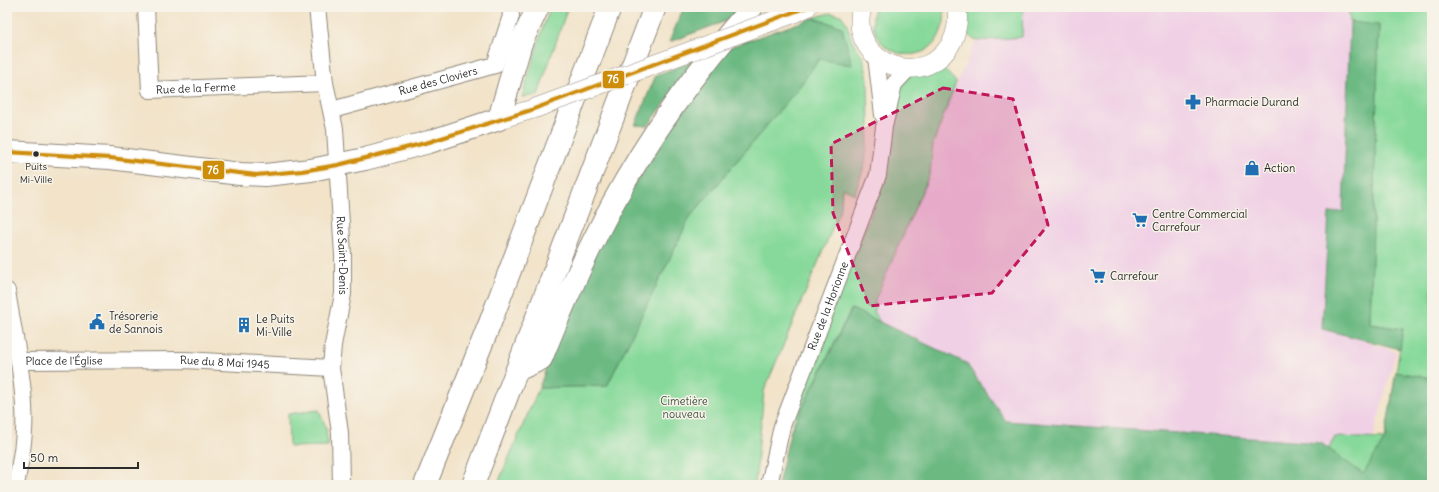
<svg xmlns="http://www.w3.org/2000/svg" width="1439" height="492" font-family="Delius,sans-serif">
<rect width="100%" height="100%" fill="#f7f3e8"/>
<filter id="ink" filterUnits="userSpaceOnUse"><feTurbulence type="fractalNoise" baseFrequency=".025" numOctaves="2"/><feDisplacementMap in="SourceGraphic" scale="8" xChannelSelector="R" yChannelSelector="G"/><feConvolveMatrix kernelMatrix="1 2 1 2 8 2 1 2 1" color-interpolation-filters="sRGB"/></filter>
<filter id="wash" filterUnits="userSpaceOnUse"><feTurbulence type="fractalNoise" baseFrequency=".012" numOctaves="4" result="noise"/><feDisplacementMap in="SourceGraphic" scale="16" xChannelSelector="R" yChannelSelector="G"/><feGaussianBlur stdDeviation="0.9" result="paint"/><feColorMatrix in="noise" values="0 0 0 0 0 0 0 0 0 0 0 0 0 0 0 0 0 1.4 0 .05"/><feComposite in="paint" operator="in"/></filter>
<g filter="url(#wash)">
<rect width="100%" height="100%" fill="#f2e3c9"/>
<polygon fill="#f0d0e5" points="982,7 1361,7 1352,226 1329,328 1396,352 1363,475 1321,443 1006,421 966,363 852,309 986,20"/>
<g fill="#86d99a" stroke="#588262">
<polygon points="551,7 568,7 538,95 522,97 543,27"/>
<path d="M875,7h67c3,6 3,15 0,21 -13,47 -82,26 -67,-21z"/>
<polygon points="968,7 1023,7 1022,37 976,41 964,32 963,23"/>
<polygon points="1348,7 1432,7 1432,485 1309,485 1335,437 1385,439 1403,329 1370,324 1379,26 1350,22"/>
<polygon points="830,13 841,15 846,22 852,41 863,57 868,79 869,129 865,163 855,194 842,188 841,208 764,391 755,485 497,485 539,388 607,386 690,217 799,87 842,27 813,18"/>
<polygon points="935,67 944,69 956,82 933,144 930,173 875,300 874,313 881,323 851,309 790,433 824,328 877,199 891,137 894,98 906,76"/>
<polygon points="319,410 326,428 328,446 289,447 288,414"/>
</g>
<g fill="#6cb982" stroke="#4c7256">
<polygon points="684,7 764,7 669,42"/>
<polygon points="813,18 842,27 852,65 819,59 799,87 690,217 607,386 539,388 586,257 724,49"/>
<polygon points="1350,22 1379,25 1370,324 1403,329 1400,349 1322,329 1329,213 1343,211"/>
<polygon points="697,60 648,126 635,125 656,75"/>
<polygon points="852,309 966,363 1006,421 1321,443 1363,474 1385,439 1396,372 1432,378 1432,485 778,485 790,433"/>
</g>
</g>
<g filter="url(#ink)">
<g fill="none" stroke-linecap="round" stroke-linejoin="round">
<defs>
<g id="minor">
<path id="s1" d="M146,7l4,83 175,-7"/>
<path id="s2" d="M317,7l8,76 10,46 8,126v39l-10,51 -2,23 9,65 1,52"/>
<polyline points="876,57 883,115"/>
<path id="s3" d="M332,110l163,-45 16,-49 -1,-9"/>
<path d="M7,291c6,39 15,77 17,115 2,27 -3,53 -8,79"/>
<path id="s4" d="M19,361l166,-1 146,8"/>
<path id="s5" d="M769,485l13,-59 96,-251 6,-48 10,-43 14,-15"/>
</g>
<g id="tertiary">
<path d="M862,7c-16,59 69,87 92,30 3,-9 5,-21 2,-30"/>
<polyline points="789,15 807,7"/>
<polyline points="499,119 533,109"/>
</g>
<polyline id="secondary" points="7,152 110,158 240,174 265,175 311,170 365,159 429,142 499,119 521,43 538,7"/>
<g id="motorway">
<path d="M517,370l24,-11c21,-52 44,-104 71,-154 38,-71 87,-138 140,-198"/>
<polyline points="425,485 490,323 610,7"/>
<polyline points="473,485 655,7"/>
</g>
</defs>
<use href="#minor" stroke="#8e877a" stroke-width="18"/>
<use href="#tertiary" stroke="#8e877a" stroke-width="20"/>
<use href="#secondary" stroke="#8e877a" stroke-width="24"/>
<use href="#motorway" stroke="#8e877a" stroke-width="24"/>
<use href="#minor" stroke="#fff" stroke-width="16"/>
<use href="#tertiary" stroke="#fff" stroke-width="19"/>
<use href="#secondary" stroke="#fff" stroke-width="22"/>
<use href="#motorway" stroke="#fff" stroke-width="22"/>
<defs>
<polyline id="tertiary-bridge" points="533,109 789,15"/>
</defs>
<use href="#tertiary-bridge" stroke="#8e877a" stroke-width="20" stroke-linecap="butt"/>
<use href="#tertiary-bridge" stroke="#fff" stroke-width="19"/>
<defs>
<polyline id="bus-1" points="7,152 110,158 256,175 302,171 338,165 429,142 531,110 807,7"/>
</defs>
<use href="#bus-1" stroke="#f7f3e8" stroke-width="7"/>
<use href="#bus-1" stroke="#ce8d09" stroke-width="4"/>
</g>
</g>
<path fill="#c2185b" fill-opacity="0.2" stroke="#c2185b" stroke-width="3" stroke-dasharray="8 5" stroke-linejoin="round" d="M943,88l70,11 35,126 -56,68 -123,13 -36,-93 -2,-69z"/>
<defs>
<symbol id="pharmacy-bare" viewBox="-9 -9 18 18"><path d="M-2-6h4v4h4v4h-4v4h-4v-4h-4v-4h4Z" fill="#1f6fb2" stroke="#f7f3e8" stroke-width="2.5" paint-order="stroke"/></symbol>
<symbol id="shop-bare" viewBox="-9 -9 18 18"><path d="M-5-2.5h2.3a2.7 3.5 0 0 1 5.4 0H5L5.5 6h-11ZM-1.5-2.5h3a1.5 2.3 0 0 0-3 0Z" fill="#1f6fb2" stroke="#f7f3e8" stroke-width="2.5" paint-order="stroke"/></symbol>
<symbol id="supermarket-bare" viewBox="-9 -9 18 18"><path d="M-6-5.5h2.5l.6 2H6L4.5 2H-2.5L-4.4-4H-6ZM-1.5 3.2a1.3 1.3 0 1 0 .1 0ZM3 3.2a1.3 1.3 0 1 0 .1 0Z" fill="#1f6fb2" stroke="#f7f3e8" stroke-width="2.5" paint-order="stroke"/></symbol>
<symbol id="civic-bare" viewBox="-9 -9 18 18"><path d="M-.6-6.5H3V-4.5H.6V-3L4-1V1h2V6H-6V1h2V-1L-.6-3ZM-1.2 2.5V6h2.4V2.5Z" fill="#1f6fb2" stroke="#f7f3e8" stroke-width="2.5" paint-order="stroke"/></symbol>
<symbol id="building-bare" viewBox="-9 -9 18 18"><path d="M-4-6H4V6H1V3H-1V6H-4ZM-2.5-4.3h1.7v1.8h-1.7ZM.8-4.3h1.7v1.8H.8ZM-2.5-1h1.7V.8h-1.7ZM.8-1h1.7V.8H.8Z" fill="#1f6fb2" stroke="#f7f3e8" stroke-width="2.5" paint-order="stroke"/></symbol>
</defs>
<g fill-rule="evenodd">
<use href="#pharmacy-bare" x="1182" y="91" width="22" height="22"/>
<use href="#shop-bare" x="1241" y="157" width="22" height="22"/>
<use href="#supermarket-bare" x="1129" y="209" width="22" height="22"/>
<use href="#supermarket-bare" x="1087" y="265" width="22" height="22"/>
<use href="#civic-bare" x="86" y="311" width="22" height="22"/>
<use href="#building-bare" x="233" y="314" width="22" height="22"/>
</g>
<circle fill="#2b2b2b" stroke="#f7f3e8" stroke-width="1.5" cx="36" cy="154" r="3.5"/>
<g text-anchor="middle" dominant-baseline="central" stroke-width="3" stroke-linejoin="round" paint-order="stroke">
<g font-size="10" fill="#2b2b2b" stroke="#f7f3e8">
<text x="36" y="166">Puits<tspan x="36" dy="13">Mi-Ville</tspan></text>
</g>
<g font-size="11" fill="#2b2b2b" stroke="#f7f3e8">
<text stroke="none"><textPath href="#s3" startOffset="110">Rue des Cloviers</textPath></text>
<text stroke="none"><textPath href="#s1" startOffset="129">Rue de la Ferme</textPath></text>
<text stroke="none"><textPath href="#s2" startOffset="250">Rue Saint-Denis</textPath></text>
<text stroke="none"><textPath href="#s5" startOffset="189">Rue de la Horionne</textPath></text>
<text stroke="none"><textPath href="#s4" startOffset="45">Place de l'Église</textPath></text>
<text stroke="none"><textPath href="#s4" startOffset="206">Rue du 8 Mai 1945</textPath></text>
</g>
<g font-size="11" fill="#2b2b2b" stroke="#f7f3e8" text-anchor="start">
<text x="1205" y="102">Pharmacie Durand</text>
<text x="1264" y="168">Action</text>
<text x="1152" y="214">Centre Commercial<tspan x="1152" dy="13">Carrefour</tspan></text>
<text x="1110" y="276">Carrefour</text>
<text x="109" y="316">Trésorerie<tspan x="109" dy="13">de Sannois</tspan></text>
<text x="256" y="319">Le Puits<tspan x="256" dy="13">Mi-Ville</tspan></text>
</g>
<g font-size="11" fill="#425647" stroke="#f7f3e8">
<text x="684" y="401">Cimetière<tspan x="684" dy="13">nouveau</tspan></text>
</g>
</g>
<g stroke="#f7f3e8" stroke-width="1.5">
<rect x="602" y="70" width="23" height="19" rx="4" fill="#ce8d09"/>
<rect x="202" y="160" width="23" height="20" rx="4" fill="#ce8d09"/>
</g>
<g font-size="11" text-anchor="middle" font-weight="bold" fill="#fff">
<text x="613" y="83">76</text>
<text x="213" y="174">76</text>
</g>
<rect width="1439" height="492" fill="none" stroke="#f7f3e8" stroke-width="24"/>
<path d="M24 462v6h114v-6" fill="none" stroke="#2b2b2b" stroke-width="2"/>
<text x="30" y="462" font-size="12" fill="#2b2b2b" stroke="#f7f3e8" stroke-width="3" paint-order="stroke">50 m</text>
</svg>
